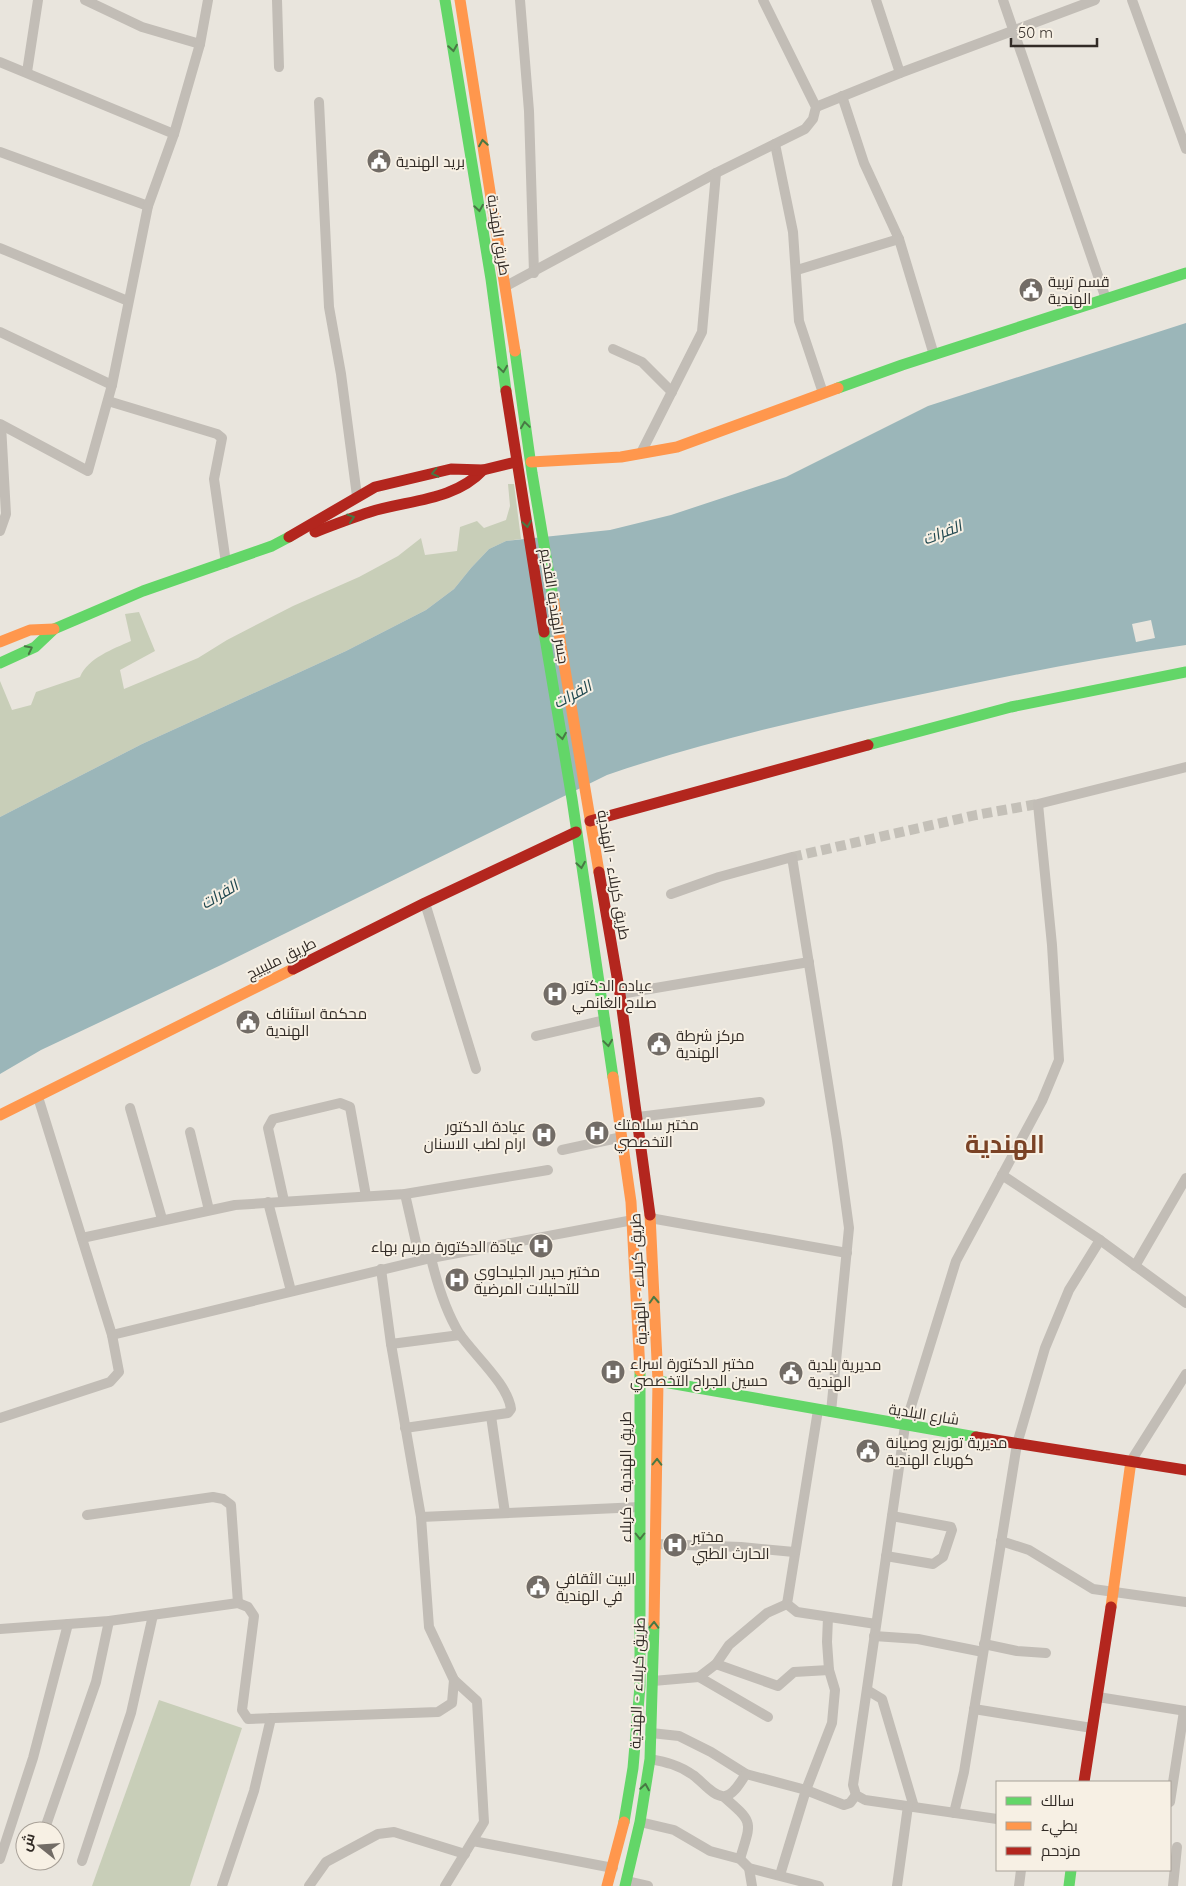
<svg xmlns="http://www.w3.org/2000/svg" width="1186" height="1886" font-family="Quicksand,Cairo,sans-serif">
<rect width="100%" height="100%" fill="#e9e5dd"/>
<g fill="#c8ceb8">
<path d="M508,484h6l7,55 -15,2 -17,8 -18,19 -17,21 -28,21 -80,41 -204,93 -142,73v-136l12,29 19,-5 5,-13 44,-15c8,-19 33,-28 51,-36l-6,-27 14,-2 16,39 -35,19 4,19 74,-31 29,-18 66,-34 66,-29 39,-21 23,-18 4,17 32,-4 3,-24 17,-6 7,7 22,-8 4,-14z"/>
<polygon points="159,1700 242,1728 190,1886 92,1886"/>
</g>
<path fill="#9bb6b9" d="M1186,323v322c-90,13 -179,31 -268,50 -105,22 -209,45 -311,80l-386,190 -180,85 -41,24v-257l142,-73 204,-93 80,-41 28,-21 17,-21 18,-19 17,-8 104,-11 61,-15 115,-38 142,-71z"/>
<polygon fill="#e9e5dd" points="1151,620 1155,638 1136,642 1132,624"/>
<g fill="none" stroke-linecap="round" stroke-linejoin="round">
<polyline stroke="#c4c0b8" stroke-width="10" stroke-dasharray="10 5" stroke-linecap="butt" points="792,857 976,815 1038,804"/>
<g stroke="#c2bdb6" stroke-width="10">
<polyline points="85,0 142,27 200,44"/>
<polyline points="277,0 279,67"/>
<polyline points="520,0 529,111 534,273"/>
<polyline points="876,0 900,73"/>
<polyline points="1003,0 1106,299"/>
<polyline points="1132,0 1186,149"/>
<polyline points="0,62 174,134"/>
<polyline points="27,72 38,0"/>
<polyline points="842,96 864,163 899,239 934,355"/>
<polyline points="319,102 329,307 341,374 357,496"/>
<polyline points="816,107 900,73 1095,0"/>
<polyline points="775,144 793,232 799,321 823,393"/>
<polyline points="0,152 148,206"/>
<polyline points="0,248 128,301"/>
<polyline points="797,270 899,239"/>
<polyline points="506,286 716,173 805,129 813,119 816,107 763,0"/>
<polyline points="0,332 112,385"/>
<polyline points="613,349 642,362 672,392"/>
<polyline points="108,401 217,434 222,438 214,479 226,563"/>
<polyline points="0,424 88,471 112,385 148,206 174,134 200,44 208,0"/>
<polyline points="641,453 702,332 716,173"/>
<polyline points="0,531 6,514 1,425"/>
<polyline points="671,894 719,877 792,857 837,1140 849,1228 831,1412"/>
<polyline points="425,903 476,1069"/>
<polyline points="620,994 809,962"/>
<polyline points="536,1036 605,1020"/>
<polyline points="130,1108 162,1219"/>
<polyline points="638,1117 760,1102"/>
<polyline points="190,1132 209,1210"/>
<polyline points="562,1150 622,1137"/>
<polyline points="1002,1175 1100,1240 1186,1303"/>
<polyline points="405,1194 420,1260"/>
<polyline points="284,1201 268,1128 273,1119 340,1103 350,1107 366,1196"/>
<polyline points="268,1202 291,1291"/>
<polyline points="650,1218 847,1253"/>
<polyline points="82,1238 235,1205 405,1194 548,1170"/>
<polyline points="1135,1266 1186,1178"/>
<polyline points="112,1335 431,1258 633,1220"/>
<polyline points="391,1344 460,1335"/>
<polyline points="818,1410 787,1604 797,1612 876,1624"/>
<polyline points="491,1416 505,1513"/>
<polyline points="0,1418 110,1382 119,1372 112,1335 38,1097"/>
<path d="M405,1428l103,-15 3,-4c-3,-25 -38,-55 -52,-76 -14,-23 -22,-50 -28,-75"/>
<polyline points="1131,1461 1186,1374"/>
<polyline points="87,1515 213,1497 223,1499 231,1505 238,1603"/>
<polyline points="421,1517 640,1507"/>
<polyline points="1001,1541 1029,1550 1093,1589 1186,1602"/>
<polyline points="656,1544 741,1547 794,1552"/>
<polyline points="886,1556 933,1564 943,1557 952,1530 951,1527 892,1516"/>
<polyline points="0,1629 109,1621 238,1603 248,1607 254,1616 242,1710 248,1719 438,1712 452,1703 454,1680 429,1627 421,1517 391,1344 381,1269"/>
<polyline points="874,1636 918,1639 983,1652"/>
<polyline points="984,1644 1017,1651 1046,1653"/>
<polyline points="716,1664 778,1686 794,1672 829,1670"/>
<polyline points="699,1677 768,1717"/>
<polyline points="653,1681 699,1677 716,1664 729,1645 767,1613 787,1604"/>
<polyline points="867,1690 882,1699 914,1807"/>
<polyline points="1098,1697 1186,1711"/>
<polyline points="974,1709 1092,1728"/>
<polyline points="651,1733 679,1736 711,1752 746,1774 806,1790 844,1805 850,1803 856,1795"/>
<path d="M650,1759c16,3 29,6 43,16 9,6 21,23 32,21 9,-1 16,-15 21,-22"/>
<path d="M724,1797c31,27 27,24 16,62"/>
<polyline points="1170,1802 1184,1711"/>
<polyline points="954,1813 964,1772 1017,1444 1045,1348 1069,1290 1100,1240"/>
<polyline points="997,1819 865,1800 856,1795 853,1785 905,1426 956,1261 1042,1101 1059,1060 1052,945 1038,804 1186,767"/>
<polyline points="640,1822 674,1830 710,1851 740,1859 749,1868 819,1886"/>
<polyline points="44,1831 96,1682 109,1621"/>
<polyline points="473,1841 613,1868"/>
<polyline points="0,1859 33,1758 68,1624"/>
<polyline points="82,1861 131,1713 153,1615"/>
<polyline points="749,1868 752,1886"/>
<polyline points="780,1875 806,1790 832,1723 835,1690 829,1670 827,1642 828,1617"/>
<polyline points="626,1881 648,1886"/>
<polyline points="222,1886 254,1791 271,1718"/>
<polyline points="309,1886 326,1862 378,1834 394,1832 465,1854"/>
<polyline points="445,1886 484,1822 477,1701 454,1680"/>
<polyline points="897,1886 908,1806"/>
<polyline points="1019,1886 1021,1870"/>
<polyline points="1173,1886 1177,1847"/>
</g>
<g stroke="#63d668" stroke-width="11">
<polyline points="445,0 491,279 506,391"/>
<polyline points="515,351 532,473 553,598"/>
<polyline points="838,388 902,365 1186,273"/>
<polyline points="544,632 572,799 613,1077"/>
<polyline points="0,663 35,647 54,629 143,591 272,546 289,537"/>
<polyline points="868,745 1011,707 1186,672"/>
<polyline points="658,1381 976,1437"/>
<polyline points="624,1822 633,1768 640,1686 640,1371"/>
<polyline points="625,1886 640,1822 650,1759 654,1624"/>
<polyline points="1069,1886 1071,1870"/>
</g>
<g stroke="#ff974d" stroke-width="11">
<polyline points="460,0 515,351"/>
<polyline points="531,462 621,457 677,447 838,388"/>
<polyline points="553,598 599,872"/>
<polyline points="0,642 30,630 54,629"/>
<polyline points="613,1077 631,1202 640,1371"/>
<polyline points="0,1115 293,969"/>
<polyline points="650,1215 658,1381 654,1624"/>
<polyline points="1111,1607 1131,1461"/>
<polyline points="607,1886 624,1822"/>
</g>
<g stroke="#b3261e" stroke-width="11">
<polyline points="506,391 544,632"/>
<path d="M315,532c18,-7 36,-14 55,-20 38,-12 84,-11 113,-42"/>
<polyline points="289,537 375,487 451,469 483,470 516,462"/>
<polyline points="590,821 868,745"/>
<polyline points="599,872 620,994 650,1215"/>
<polyline points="293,969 425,903 576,832"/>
<polyline points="976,1437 1186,1470"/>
<polyline points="1084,1782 1111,1607"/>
</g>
</g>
<defs><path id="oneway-chevron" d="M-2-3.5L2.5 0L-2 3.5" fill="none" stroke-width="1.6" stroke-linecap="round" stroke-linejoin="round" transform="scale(1.25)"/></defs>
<g stroke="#487844">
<use href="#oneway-chevron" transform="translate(453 48) rotate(81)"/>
<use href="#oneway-chevron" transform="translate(483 143) rotate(-99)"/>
<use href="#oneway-chevron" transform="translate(479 208) rotate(81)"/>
<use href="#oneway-chevron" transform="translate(503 369) rotate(82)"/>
<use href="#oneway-chevron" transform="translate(525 425) rotate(-98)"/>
<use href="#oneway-chevron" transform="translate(435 473) rotate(167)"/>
<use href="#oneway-chevron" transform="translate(351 518) rotate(-18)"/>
<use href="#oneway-chevron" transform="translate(527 524) rotate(81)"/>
<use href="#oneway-chevron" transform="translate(29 649) rotate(-27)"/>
<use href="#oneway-chevron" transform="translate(562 736) rotate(81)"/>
<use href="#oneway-chevron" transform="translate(581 865) rotate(81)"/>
<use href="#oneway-chevron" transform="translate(608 1043) rotate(82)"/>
<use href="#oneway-chevron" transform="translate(654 1300) rotate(-93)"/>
<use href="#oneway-chevron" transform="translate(657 1462) rotate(-89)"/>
<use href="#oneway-chevron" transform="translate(640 1536) rotate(90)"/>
<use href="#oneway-chevron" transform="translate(654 1625) rotate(-89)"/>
<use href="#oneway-chevron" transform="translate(645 1787) rotate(-81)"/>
</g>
<defs>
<symbol id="civic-disc" viewBox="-11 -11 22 22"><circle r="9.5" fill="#726c66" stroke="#f7f0e4"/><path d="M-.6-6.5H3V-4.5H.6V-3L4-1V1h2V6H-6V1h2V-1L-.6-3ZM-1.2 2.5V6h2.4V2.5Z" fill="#fff"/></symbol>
<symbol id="hospital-disc" viewBox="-11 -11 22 22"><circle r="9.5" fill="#726c66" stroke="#f7f0e4"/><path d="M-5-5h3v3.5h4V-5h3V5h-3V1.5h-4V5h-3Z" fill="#fff"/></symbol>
</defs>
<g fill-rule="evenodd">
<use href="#civic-disc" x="365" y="147" width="28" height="28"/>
<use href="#civic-disc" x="1017" y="276" width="28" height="28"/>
<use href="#hospital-disc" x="541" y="980" width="28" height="28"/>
<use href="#civic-disc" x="234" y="1008" width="28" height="28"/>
<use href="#civic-disc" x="645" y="1030" width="28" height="28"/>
<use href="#hospital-disc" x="583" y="1119" width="28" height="28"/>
<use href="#hospital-disc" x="530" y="1121" width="28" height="28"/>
<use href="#hospital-disc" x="527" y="1232" width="28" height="28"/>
<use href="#hospital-disc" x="443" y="1266" width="28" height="28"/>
<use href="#hospital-disc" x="599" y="1358" width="28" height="28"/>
<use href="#civic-disc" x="777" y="1359" width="28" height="28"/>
<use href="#civic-disc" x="854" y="1437" width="28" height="28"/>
<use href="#hospital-disc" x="661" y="1531" width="28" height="28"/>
<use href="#civic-disc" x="524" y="1573" width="28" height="28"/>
</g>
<g text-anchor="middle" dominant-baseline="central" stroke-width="4" stroke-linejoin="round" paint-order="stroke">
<g font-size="15" fill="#322b26" stroke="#f7f0e4" text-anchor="start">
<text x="396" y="161">بريد الهندية</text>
<text x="1048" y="281">قسم تربية<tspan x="1048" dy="17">الهندية</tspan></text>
<text x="572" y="985">عياده الدكتور<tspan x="572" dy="17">صلاح الغانمي</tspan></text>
<text x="266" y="1013">محكمة استئناف<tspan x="266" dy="17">الهندية</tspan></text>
<text x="676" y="1035">مركز شرطة<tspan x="676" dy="17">الهندية</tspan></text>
<text x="614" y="1124">مختبر سلامتك<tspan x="614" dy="17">التخصصي</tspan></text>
<text x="526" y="1126" text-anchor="end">عيادة الدكتور<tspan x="526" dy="17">ارام لطب الاسنان</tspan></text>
<text x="524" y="1246" text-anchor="end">عيادة الدكتورة مريم بهاء</text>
<text x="474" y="1271">مختبر حيدر الجليحاوي<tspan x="474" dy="17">للتحليلات المرضية</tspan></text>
<text x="630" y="1363">مختبر الدكتورة اسراء<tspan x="630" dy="17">حسين الجراح التخصصي</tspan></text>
<text x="808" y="1364">مديرية بلدية<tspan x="808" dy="17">الهندية</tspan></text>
<text x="886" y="1442">مديرية توزيع وصيانة<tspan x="886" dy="17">كهرباء الهندية</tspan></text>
<text x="692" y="1536">مختبر<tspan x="692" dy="17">الحارث الطبي</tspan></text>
<text x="556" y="1578">البيت الثقافي<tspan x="556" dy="17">في الهندية</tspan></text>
</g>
<g font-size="15" fill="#322b26" stroke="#f7f0e4">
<text transform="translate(499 235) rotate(81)">طريق الهندية</text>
<text transform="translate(555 606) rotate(81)">جسر الهندية القديم</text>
<text transform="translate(614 875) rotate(80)">طريق كربلاء - الهندية</text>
<text transform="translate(281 958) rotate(-26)">طريق مليبيج</text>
<text transform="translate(638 1279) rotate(-93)">طريق كربلاء - الهندية</text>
<text transform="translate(924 1414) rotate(9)">شارع البلدية</text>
<text transform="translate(625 1477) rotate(-90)">طريق الهندية - كربلاء</text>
<text transform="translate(637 1683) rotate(-88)">طريق كربلاء - الهندية</text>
</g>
<g font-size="16" font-style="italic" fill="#1f474f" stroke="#f7f0e4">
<text transform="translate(942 532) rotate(-21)">الفرات</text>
<text transform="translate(572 694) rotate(-28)">الفرات</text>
<text transform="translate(219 894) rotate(-31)">الفرات</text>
</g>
<g font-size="25" font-weight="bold" fill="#7a4225" stroke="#f7f0e4">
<text x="1005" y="1143">الهندية</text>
</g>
</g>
<rect x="996" y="1781" width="175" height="90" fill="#f7f0e4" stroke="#a8a198"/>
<rect x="1006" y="1797" width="25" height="8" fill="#63d668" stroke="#a8a198"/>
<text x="1041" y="1806" font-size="15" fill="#322b26">سالك</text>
<rect x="1006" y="1822" width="25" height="8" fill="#ff974d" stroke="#a8a198"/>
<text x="1041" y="1831" font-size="15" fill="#322b26">بطيء</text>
<rect x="1006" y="1847" width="25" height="8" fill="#b3261e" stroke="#a8a198"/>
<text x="1041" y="1856" font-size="15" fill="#322b26">مزدحم</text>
<g transform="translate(40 1846) rotate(287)"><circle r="24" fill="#f7f0e4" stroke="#a8a198"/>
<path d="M0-4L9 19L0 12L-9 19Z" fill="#726c66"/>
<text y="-8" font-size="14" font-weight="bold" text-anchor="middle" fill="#322b26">ش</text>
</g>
<path d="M1011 38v8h86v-8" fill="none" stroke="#322b26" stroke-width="2.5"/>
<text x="1018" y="38" font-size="15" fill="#322b26" stroke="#f7f0e4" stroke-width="4" paint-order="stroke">50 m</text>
</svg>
